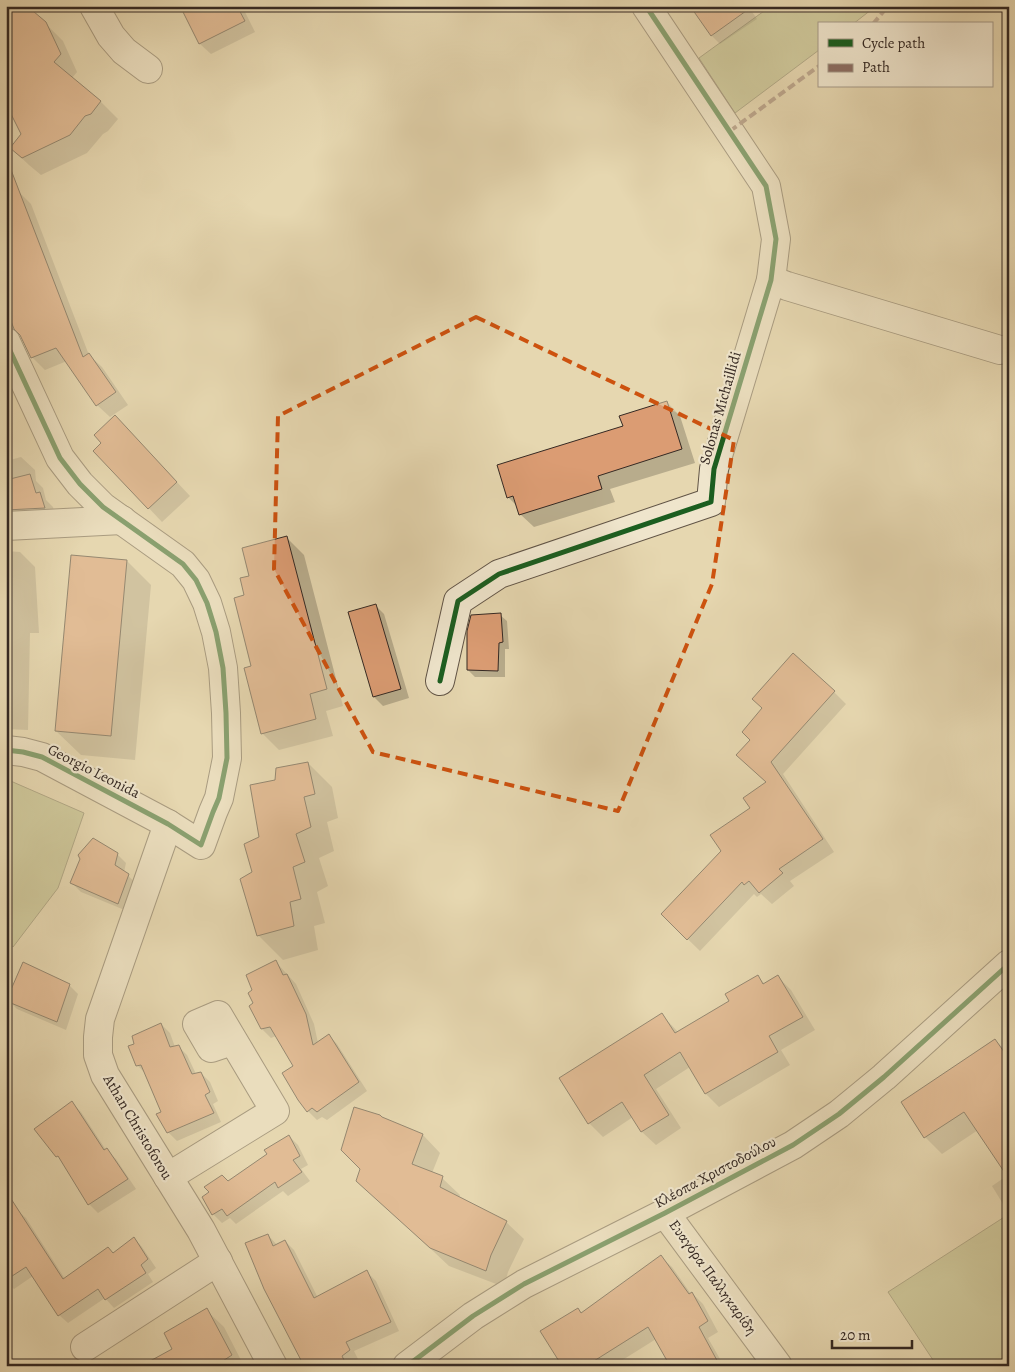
<svg xmlns="http://www.w3.org/2000/svg" width="1015" height="1372" font-family="Alegreya,serif">
<rect width="100%" height="100%" fill="#e6d7b0"/>
<filter id="stains"><feTurbulence type="fractalNoise" baseFrequency=".004" numOctaves="4"/><feColorMatrix values="0 0 0 0 .2 0 0 0 0 .09 0 0 0 0 .02 0 0 0 .5 -.17"/></filter>
<radialGradient id="worn" r=".72"><stop offset=".6" stop-color="#630" stop-opacity="0"/><stop offset="1" stop-color="#630" stop-opacity=".3"/></radialGradient>
<g fill="#b9bd88" stroke="#777356">
<polygon points="771,6 876,6 853,24 819,24 819,50 735,113 699,58"/>
<polygon points="6,779 84,813 58,888 13,947 6,941"/>
<polygon points="1009,1214 1009,1366 937,1366 888,1292"/>
</g>
<g fill="#0003">
<polygon points="181,6 242,6 255,32 211,54 200,44"/>
<polygon points="748,6 757,19 720,44 712,36"/>
<polygon points="45,23 63,41 77,72 72,78 100,101 118,119 108,131 103,134 87,153 41,175 29,165 11,148 22,134"/>
<polygon points="18,191 31,204 89,355 102,367 128,405 110,417 97,405 67,361 45,370 32,357"/>
<polygon points="667,402 680,416 695,463 610,489 615,502 534,527 520,514 518,507 508,497"/>
<polygon points="128,430 190,496 162,522 95,451"/>
<polygon points="21,457 35,470 36,481 43,488 46,500 53,507 57,521 6,531 6,461"/>
<polygon points="287,538 304,555 343,706 326,711 333,736 279,750 262,733 253,667 246,596"/>
<polygon points="6,551 20,552 35,567 39,633 30,633 28,730 6,729"/>
<polygon points="127,561 151,585 135,760 81,755 56,731"/>
<polygon points="375,605 384,614 409,698 383,706 374,697 350,613"/>
<polygon points="500,615 507,621 509,649 505,649 505,677 475,677 468,670"/>
<polygon points="834,692 846,704 783,774 834,852 790,881 794,886 772,904 761,894 757,897 754,894 700,951 662,914 723,851 767,783 750,767"/>
<polygon points="308,763 332,787 338,818 327,822 334,851 319,858 328,886 317,892 325,923 314,926 318,950 283,960 258,935 253,872 260,837 276,781"/>
<polygon points="117,854 126,863 124,872 137,884 127,911 81,892 72,883 82,859"/>
<polygon points="276,962 296,984 314,1024 318,1043 329,1036 337,1044 367,1091 327,1120 322,1117 317,1120 308,1111 295,1066 276,1036 271,1038 262,1029 254,1003"/>
<polygon points="758,977 765,984 778,977 791,990 815,1030 781,1050 790,1065 719,1107 706,1094 690,1067 656,1089 681,1128 656,1145 642,1132 633,1117 603,1137 589,1123 561,1079 662,1015 678,1032 731,1002"/>
<polygon points="69,985 78,994 66,1030 17,1009 8,1000"/>
<polygon points="161,1024 170,1033 175,1047 178,1046 187,1055 196,1074 201,1073 210,1082 218,1101 213,1104 221,1122 177,1141 168,1132 162,1112 146,1074 138,1066 135,1045"/>
<polygon points="995,1040 1009,1054 1009,1209 1003,1204 992,1186 1008,1175 978,1130 942,1154 925,1137"/>
<polygon points="72,1103 81,1112 106,1150 116,1159 136,1189 98,1213 89,1204 64,1163 36,1129"/>
<polygon points="382,1118 423,1135 440,1153 432,1173 442,1178 460,1195 459,1198 506,1222 524,1239 508,1272 504,1287 449,1266 358,1181"/>
<polygon points="289,1136 298,1145 308,1165 301,1169 310,1181 288,1196 283,1191 236,1224 230,1218 222,1223 213,1214 204,1198 268,1154"/>
<polygon points="17,1210 26,1218 65,1279 113,1255 134,1238 142,1247 156,1268 148,1274 153,1282 114,1308 105,1298 68,1323 59,1315 33,1276 14,1289 6,1282 6,1218"/>
<polygon points="268,1235 277,1245 285,1241 294,1250 318,1298 367,1272 376,1281 399,1331 354,1351 358,1359 350,1366 306,1366"/>
<polygon points="661,1257 672,1267 691,1294 692,1293 703,1304 718,1332 708,1338 724,1366 671,1366 656,1339 613,1366 563,1366 578,1309 582,1313"/>
<polygon points="206,1310 224,1327 244,1366 143,1366 173,1349"/>
<polygon points="61,1360 66,1366 54,1366"/>
</g>
<g fill="#db9c73" stroke="#352923">
<polygon points="6,6 27,6 46,22 61,54 54,62 101,101 91,114 85,116 70,135 22,158 10,148 21,134 6,104"/>
<polygon points="180,6 237,6 245,21 199,44"/>
<polygon points="690,6 753,6 711,36"/>
<polygon points="6,162 8,162 83,357 89,353 116,392 96,406 56,348 31,358 20,335 14,329 6,308"/>
<polygon points="667,401 682,449 598,476 602,489 519,515 513,496 507,498 497,465 623,426 619,416"/>
<polygon points="115,415 177,482 148,509 93,451 101,443 94,435"/>
<polygon points="30,474 36,493 40,492 45,508 6,510 6,480"/>
<polygon points="287,536 327,689 310,694 316,719 261,734 244,668 251,666 234,598 244,595 240,578 249,576 242,548"/>
<polygon points="71,555 127,560 111,736 55,731"/>
<polygon points="376,604 401,689 373,697 348,612"/>
<polygon points="501,613 503,642 499,643 498,671 467,670 467,631 471,615"/>
<polygon points="793,653 835,691 771,762 823,839 779,869 783,873 759,893 749,881 744,885 742,882 687,940 661,914 721,851 710,835 750,808 743,798 766,782 736,755 750,740 742,732 762,708 752,699"/>
<polygon points="308,762 315,794 304,797 311,827 296,834 305,862 293,867 301,899 290,902 294,926 257,936 240,879 252,872 244,844 259,837 250,785 275,780 276,768"/>
<polygon points="93,838 118,853 115,865 129,874 118,904 70,883 80,859 78,855"/>
<polygon points="276,960 283,975 287,974 306,1014 313,1045 329,1034 359,1082 317,1112 312,1108 307,1112 298,1100 282,1073 293,1066 270,1027 261,1029 249,1006 253,1003 248,993 252,990 246,975"/>
<polygon points="23,962 70,984 57,1022 6,1001"/>
<polygon points="758,975 763,984 778,975 803,1017 769,1036 778,1052 705,1094 680,1052 644,1075 669,1115 641,1132 622,1102 588,1124 559,1078 662,1013 675,1033 729,1001 725,994"/>
<polygon points="161,1023 170,1047 179,1045 192,1074 201,1072 210,1092 205,1095 214,1113 167,1133 156,1114 161,1112 141,1065 136,1066 128,1046 134,1044 132,1036"/>
<polygon points="995,1039 1009,1059 1009,1179 964,1112 924,1138 901,1102"/>
<polygon points="72,1101 104,1150 107,1148 128,1179 88,1205 58,1156 56,1157 34,1129"/>
<polygon points="354,1107 380,1115 382,1117 423,1134 412,1164 443,1176 440,1187 507,1221 491,1255 486,1271 430,1248 356,1181 360,1169 341,1150"/>
<polygon points="289,1135 300,1156 293,1160 302,1172 278,1188 275,1182 227,1216 222,1209 212,1215 202,1197 209,1192 204,1187 222,1175 228,1181 267,1154 264,1150"/>
<polygon points="6,1191 63,1279 108,1247 113,1253 134,1237 148,1259 141,1265 146,1273 105,1300 98,1289 58,1316 26,1267 6,1280"/>
<polygon points="268,1234 273,1246 285,1240 314,1298 367,1270 391,1322 346,1342 350,1350 342,1356 347,1366 304,1366 264,1289 245,1243"/>
<polygon points="661,1255 689,1294 692,1292 708,1321 699,1327 720,1366 670,1366 648,1327 586,1366 562,1366 540,1331 578,1308 581,1313"/>
<polygon points="207,1308 232,1355 215,1366 141,1366 172,1349 164,1333"/>
</g>
<g fill="none" stroke-linecap="round" stroke-linejoin="round">
<defs>
<g id="minor">
<polyline points="94,6 111,36 124,51 148,69"/>
<polyline points="771,280 787,286 1000,350"/>
<polyline points="6,342 60,458 80,484 103,507 183,564 196,580 207,603 216,632 223,668 226,713 227,758 219,798 213,812 201,845 168,824 42,757 23,752 6,750"/>
<polyline points="6,526 122,520"/>
<polyline points="440,681 458,601 499,574 711,502 714,469 771,280 776,239 766,186 646,6"/>
<polyline points="168,824 100,1019 98,1037 98,1055 105,1075 201,1230 273,1366"/>
<polyline points="168,1177 275,1111 218,1015 197,1024 211,1048 232,1041"/>
<polyline points="665,1213 778,1366"/>
<polyline points="85,1347 218,1261"/>
<polyline points="407,1366 473,1316 524,1284 665,1213 793,1145 839,1114 884,1077 1009,964"/>
</g>
</defs>
<use href="#minor" stroke="#615446" stroke-width="30"/>
<use href="#minor" stroke="#efe5cc" stroke-width="28"/>
<g stroke="#8d6e63" stroke-width="4" stroke-dasharray="8 4" stroke-linecap="butt">
<polyline points="873,24 888,6"/>
<polyline points="730,131 819,66"/>
</g>
<defs>
<g id="cycleway">
<polyline points="6,342 60,458 80,484 103,507 183,564 196,580 207,603 216,632 223,668 226,713 227,758 219,798 213,812 201,845 168,824 42,757 23,752 6,750"/>
<polyline points="440,681 458,601 499,574 711,502 714,469 771,280 776,239 766,186 646,6"/>
<polyline points="407,1366 473,1316 524,1284 665,1213 793,1145 839,1114 884,1077 1009,964"/>
</g>
</defs>
<use href="#cycleway" stroke="#efe5cc" stroke-width="8"/>
<use href="#cycleway" stroke="#1b5e20" stroke-width="5"/>
</g>
<path d="M0 0H1015V1372H0ZM476,317l258,123 -22,144 -94,227 -245,-59 -99,-183 4,-153z" fill="#e6d7b0" fill-opacity=".55" fill-rule="evenodd"/>
<path fill="none" stroke="#cd520f" stroke-width="4" stroke-dasharray="10 6" stroke-linejoin="round" d="M476,317l258,123 -22,144 -94,227 -245,-59 -99,-183 4,-153z"/>
<g text-anchor="middle" dominant-baseline="central" stroke-width="4.5" stroke-linejoin="round" paint-order="stroke">
<g font-size="15" fill="#352923" stroke="#efe5cc">
<text transform="translate(720 408) rotate(-74)">Solonas Michaillidi</text>
<text transform="translate(94 771) rotate(27)">Georgio Leonida</text>
<text transform="translate(138 1127) rotate(59)">Athan Christoforou</text>
<text transform="translate(715 1172) rotate(-28)">Κλέοπα Χριστοδούλου</text>
<text transform="translate(713 1277) rotate(54)">Ευαγόρα Παλληκαρίδη</text>
</g>
</g>
<rect width="1015" height="1372" fill="none" stroke="#e6d7b0" stroke-width="25"/>
<rect x="8" y="8" width="1000" height="1357" fill="none" stroke="#352923" stroke-width="2.5"/>
<rect x="12" y="12" width="990" height="1347" fill="none" stroke="#352923"/>
<rect x="818" y="22" width="175" height="65" fill="#efe5cc" stroke="#a59a88"/>
<rect x="828" y="39" width="25" height="8" fill="#1b5e20" stroke="#a59a88"/>
<text x="862" y="48" font-size="15" fill="#352923">Cycle path</text>
<rect x="828" y="64" width="25" height="8" fill="#8d6e63" stroke="#a59a88"/>
<text x="862" y="72" font-size="15" fill="#352923">Path</text>
<path d="M832 1340v8h80v-8" fill="none" stroke="#352923" stroke-width="2.5"/>
<text x="840" y="1340" font-size="15" fill="#352923" stroke="#efe5cc" stroke-width="4" paint-order="stroke">20 m</text>
<rect width="100%" height="100%" filter="url(#stains)"/>
<rect width="100%" height="100%" fill="url(#worn)"/>
</svg>
